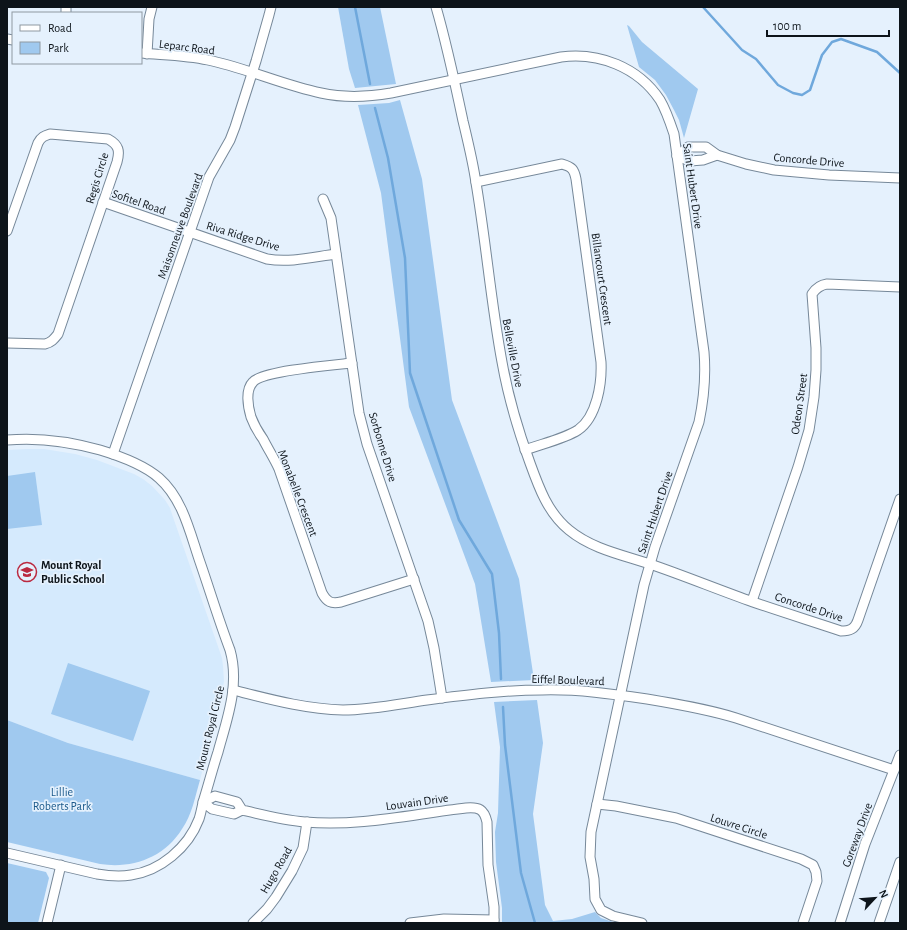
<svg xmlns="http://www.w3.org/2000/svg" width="907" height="930" font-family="'Alegreya Sans',sans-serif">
<rect width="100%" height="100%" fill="#e5f1fd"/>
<polygon fill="#d5eafd" points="27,449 44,449 75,454 97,460 134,474 143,479 152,486 165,500 170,508 174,520 222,658 223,666 224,681 221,698 200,780 68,743 7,720 7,450"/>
<g fill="#a0c9ef">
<polygon points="338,7 380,7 396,84 355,88 349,69"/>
<polygon points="627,25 629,26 642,42 698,89 684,138 679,120 674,110 666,95 655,80 639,67"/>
<polygon points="400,100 422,179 452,400 519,579 534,680 491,682 475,584 409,407 381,193 358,105 389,103"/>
<polygon points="35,472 42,525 7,529 7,476"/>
<polygon points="68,663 150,691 133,741 51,714"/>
<polygon points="537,700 543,743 533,814 545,905 553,921 572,919 595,912 601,918 616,923 502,923 502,908 496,862 495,832 498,813 500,747 494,702"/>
<path d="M7,720l61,23 132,37c-5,17 -8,35 -18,49 -18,29 -50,40 -82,35l-93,-22z"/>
<polygon points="7,863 46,872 49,878 38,923 7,923"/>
</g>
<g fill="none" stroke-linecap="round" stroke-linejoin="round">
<g stroke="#6fa8dc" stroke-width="2.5">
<polyline points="355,7 370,84"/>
<polyline points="703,7 742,50 756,59 778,85 793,93 802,95 810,90 822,55 832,42 841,39 877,52 900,73"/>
<polyline points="375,108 388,158 405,258 410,373 459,520 492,574 499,633 501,679"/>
<polyline points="503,707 505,745 521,873 535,923"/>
</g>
<defs>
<g id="minor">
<path d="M436,7c11,38 19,76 27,114 5,21 10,41 13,62 10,59 15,120 26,179 6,34 16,68 28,101 9,25 18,50 39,67 23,19 54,25 81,34 35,12 69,26 103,38 29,10 58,19 88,29 9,0 14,-2 17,-11l42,-121"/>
<polyline points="66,13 66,7"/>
<polyline points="7,39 13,40"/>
<path d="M141,53c22,2 45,2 67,7 38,8 75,25 113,33 23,5 47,4 70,0l170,-36c38,-5 77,10 99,43 6,10 10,22 14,34l30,218c2,24 0,46 -5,70l-44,125 -11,38 -53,247 -1,25 4,22 1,20 6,11 12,6 29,7"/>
<polyline points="147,54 149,19 152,7"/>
<polyline points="677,156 688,147 706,147 717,155 746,164 774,170 829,175 900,178"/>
<polyline points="677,156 690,161 703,160 717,155"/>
<path d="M476,182l86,-18c10,3 12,5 14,15l25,183c1,21 -4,55 -23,68 -14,9 -37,14 -53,20"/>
<polyline points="323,199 331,218 359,413 367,444 428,621 434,648 442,698"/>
<path d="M103,202l164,57c23,4 46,-2 69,-5"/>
<path d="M7,231l31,-88c3,-6 6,-7 12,-9l58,5c11,6 12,12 9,23l-59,172c-4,5 -6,8 -13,10l-38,-1"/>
<path d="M352,363c-18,2 -90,8 -99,19 -8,8 -5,25 -2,35 3,8 7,15 12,22 5,10 11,19 16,30l43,124c5,9 9,11 19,9l73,-23"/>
<path d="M7,440c33,-3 61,1 93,10 20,6 43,14 59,28 24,21 31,55 41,84 10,29 19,59 30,88 10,35 -3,69 -12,102 -5,15 -9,31 -14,47 -2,7 -3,14 -5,20 -11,29 -39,52 -68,56 -12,2 -22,1 -34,-1l-90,-21"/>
<polyline points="113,454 209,177 230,140 235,127 256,61 269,15 271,7"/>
<path d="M752,601l46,-134 11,-37 5,-33 2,-27v-22l-4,-54c4,-6 8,-9 15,-10l73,3"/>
<path d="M233,690c36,9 72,19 110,20 28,0 56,-6 84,-10 38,-5 77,-10 115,-10 35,-1 71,4 105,9 30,5 60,10 89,19l158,52"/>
<polyline points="597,804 616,806 676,818 801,859 813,865 816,872 817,881 803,923"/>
<path d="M242,810l-8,4 -22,-5 -9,-7 12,-6 22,6 5,8c21,5 41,10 63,12 54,5 108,-8 161,-14 13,-1 18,1 21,14l1,43 6,42v16"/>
<polyline points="47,923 61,865"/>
<polyline points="253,923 267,909 276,897 292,871 303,848 307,822"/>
<polyline points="410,923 444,919 494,920"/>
<polyline points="840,923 865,844 900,755"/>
<polyline points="879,923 900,862"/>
</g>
</defs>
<use href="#minor" stroke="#768899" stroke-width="11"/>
<use href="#minor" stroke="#fff" stroke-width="9"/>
</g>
<defs>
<symbol id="school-ring" viewBox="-11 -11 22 22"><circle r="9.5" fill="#e5f1fd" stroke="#ba2940" stroke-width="1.5"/><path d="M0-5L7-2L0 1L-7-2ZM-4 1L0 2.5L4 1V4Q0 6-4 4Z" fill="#ba2940"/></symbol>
</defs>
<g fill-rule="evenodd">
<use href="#school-ring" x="16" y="561" width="22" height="22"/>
</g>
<g text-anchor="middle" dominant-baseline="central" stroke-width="3.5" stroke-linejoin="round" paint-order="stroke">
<g font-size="12" fill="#0d141a" stroke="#e5f1fd">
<text transform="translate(187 47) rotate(7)">Leparc Road</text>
<text transform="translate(809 160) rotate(5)">Concorde Drive</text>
<text transform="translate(97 178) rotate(-73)">Regis Circle</text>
<text transform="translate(693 186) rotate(82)">Saint Hubert Drive</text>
<text transform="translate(139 202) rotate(19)">Sofitel Road</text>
<text transform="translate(180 226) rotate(-70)">Maisonneuve Boulevard</text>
<text transform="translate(243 236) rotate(17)">Riva Ridge Drive</text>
<text transform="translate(602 279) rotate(82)">Billancourt Crescent</text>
<text transform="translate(513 353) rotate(79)">Belleville Drive</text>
<text transform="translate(799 404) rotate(-82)">Odeon Street</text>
<text transform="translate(383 447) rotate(73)">Sorbonne Drive</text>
<text transform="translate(298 493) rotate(69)">Monabelle Crescent</text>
<text transform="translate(655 512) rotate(-71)">Saint Hubert Drive</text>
<text transform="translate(809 607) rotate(18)">Concorde Drive</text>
<text transform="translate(568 680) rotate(2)">Eiffel Boulevard</text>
<text transform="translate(210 728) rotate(-76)">Mount Royal Circle</text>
<text transform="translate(417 802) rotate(-8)">Louvain Drive</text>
<text transform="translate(739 826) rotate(18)">Louvre Circle</text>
<text transform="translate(857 835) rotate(-70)">Goreway Drive</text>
<text transform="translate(276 870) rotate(-60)">Hugo Road</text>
</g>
<g font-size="12" font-weight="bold" fill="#0d141a" stroke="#e5f1fd" text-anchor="start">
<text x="41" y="565">Mount Royal<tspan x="41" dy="14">Public School</tspan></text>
</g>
<g font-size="12" fill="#1c5a8b" stroke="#e5f1fd">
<text x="62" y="792">Lillie<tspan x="62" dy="14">Roberts Park</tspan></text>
</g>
</g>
<rect width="907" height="930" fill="none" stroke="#0d141a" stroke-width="16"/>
<rect x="12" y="12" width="130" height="52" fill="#e5f1fd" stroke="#8f99a2"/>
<rect x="20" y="25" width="20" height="6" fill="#ffffff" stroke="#8f99a2"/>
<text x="48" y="32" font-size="12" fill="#0d141a">Road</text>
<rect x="20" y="42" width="20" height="12" fill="#a0c9ef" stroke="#8f99a2"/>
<text x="48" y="52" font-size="12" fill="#0d141a">Park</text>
<g transform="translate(875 898) rotate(64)" stroke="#e5f1fd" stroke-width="3" paint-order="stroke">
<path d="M0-3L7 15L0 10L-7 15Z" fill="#0d141a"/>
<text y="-6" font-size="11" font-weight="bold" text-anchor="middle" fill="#0d141a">N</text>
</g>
<path d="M767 30v6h122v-6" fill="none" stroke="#0d141a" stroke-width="2"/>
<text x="773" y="30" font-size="12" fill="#0d141a" stroke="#e5f1fd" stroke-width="3" paint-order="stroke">100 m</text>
</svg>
